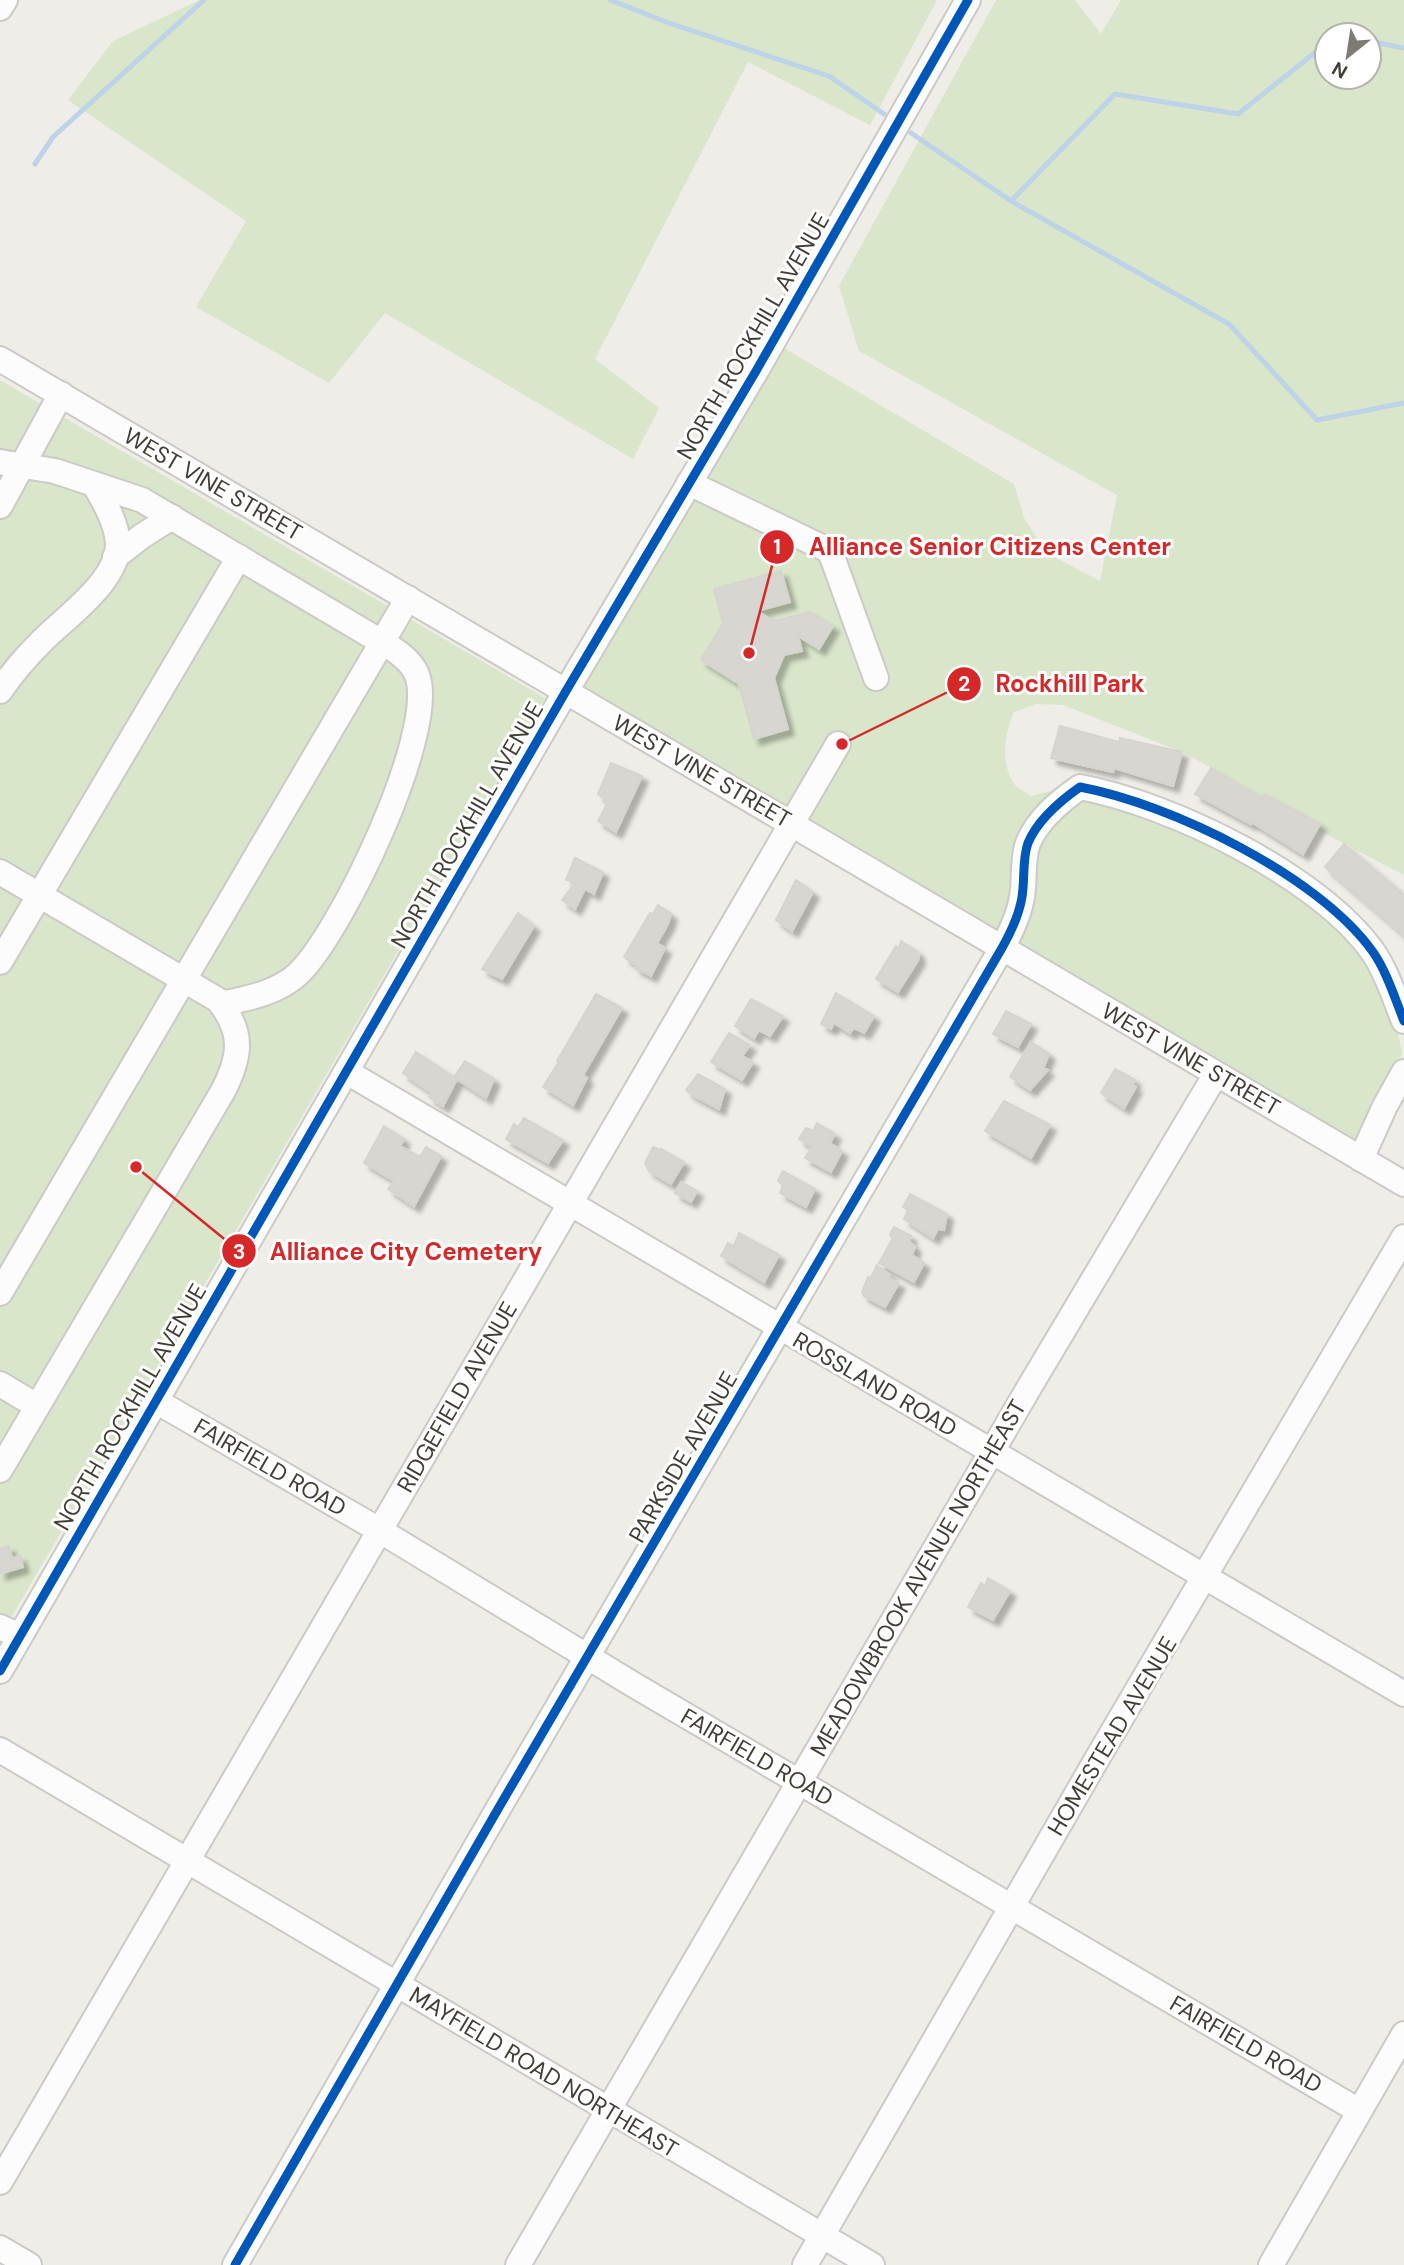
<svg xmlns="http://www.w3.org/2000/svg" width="1404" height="2265" font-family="'DM Sans',sans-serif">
<defs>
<filter id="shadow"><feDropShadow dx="6" dy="6" stdDeviation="2" flood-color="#0004"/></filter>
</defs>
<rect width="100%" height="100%" fill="#eeede8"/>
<g fill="#d9e6ca" fill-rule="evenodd">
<polygon points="200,0 937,0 870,125 748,62 595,359 659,408 633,459 385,313 329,383 196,307 246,221 68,100 113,41"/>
<path d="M996,0h79l26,34 20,-34h283v875l-84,-44 -133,-77 -124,-49 -27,-1 -22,8c-9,21 -14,49 -1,70 3,6 12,10 18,14l19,-5 28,1 37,6 168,83 75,60 36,74 8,38 -18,41 -28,50 -779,-459 200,-341 237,140 10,34 22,35 54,28 17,-86 -258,-144 -20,-65zM1327,35h42v42h-42z"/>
<polygon points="0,380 545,698 0,1637"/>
</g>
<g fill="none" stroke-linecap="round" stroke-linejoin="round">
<g stroke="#bcd3e8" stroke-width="5">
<polyline points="610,0 669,23 829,76 884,114"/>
<polyline points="1369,41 1404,48"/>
<polyline points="911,133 1011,201 1229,324 1317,420 1404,403"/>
<polyline points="35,164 53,137 204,0"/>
<polyline points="1011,201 1115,94 1238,114 1327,43"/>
</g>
</g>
<g fill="#d7d6d1" stroke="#d6d4ce" stroke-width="2" filter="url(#shadow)">
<polygon points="781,571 790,602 757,611 774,621 810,612 833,626 819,649 798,636 802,651 784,655 774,678 788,729 754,739 739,684 701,660 723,623 714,589"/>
<polygon points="1060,726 1119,742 1120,738 1182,752 1173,786 1114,768 1113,772 1051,758"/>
<polygon points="611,763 642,776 616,832 598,821 608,802 598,794"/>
<polygon points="1211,768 1262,798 1264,794 1320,824 1303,854 1253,823 1251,824 1195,794"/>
<polygon points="1344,844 1404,895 1404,935 1325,867"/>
<polygon points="575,858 603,872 594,894 585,889 575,909 562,900 575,883 566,880"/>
<polygon points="796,880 813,892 792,931 776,920"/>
<polygon points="658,905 671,914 668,924 657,943 665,948 651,976 635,968 637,966 624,957 650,913 653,914"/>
<polygon points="518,913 534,926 502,979 482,969"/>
<polygon points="901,941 918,952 919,959 898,992 876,979 896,946 899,948"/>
<polygon points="836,993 874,1016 864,1033 854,1028 850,1033 834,1023 831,1029 821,1024"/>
<polygon points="596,994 622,1008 583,1075 587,1078 573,1105 543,1087 558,1063 557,1061"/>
<polygon points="751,999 783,1016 770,1036 759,1030 754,1038 735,1026"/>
<polygon points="1006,1011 1031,1024 1018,1047 993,1034"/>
<polygon points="729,1033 750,1045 742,1056 753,1062 742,1080 711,1062"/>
<polygon points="1031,1042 1049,1054 1043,1069 1048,1070 1030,1090 1010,1077"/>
<polygon points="416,1052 454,1077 465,1061 494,1079 486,1098 457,1079 443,1106 429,1097 432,1093 403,1073"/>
<polygon points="1115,1069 1135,1080 1132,1085 1136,1087 1124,1108 1101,1093"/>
<polygon points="698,1074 725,1089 719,1109 692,1095 686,1090"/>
<polygon points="1004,1101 1050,1125 1031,1158 985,1131"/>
<polygon points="524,1118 563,1140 548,1163 506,1139 514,1124 518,1127"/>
<polygon points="817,1123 835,1134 830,1143 842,1151 831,1172 805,1158 812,1147 799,1139 806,1128 813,1131"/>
<polygon points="384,1126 404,1139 400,1146 420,1157 426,1147 441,1156 414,1206 388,1189 394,1181 364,1163"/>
<polygon points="653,1147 660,1150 661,1149 684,1162 671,1184 649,1171 645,1163"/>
<polygon points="783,1171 815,1189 806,1207 780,1193 783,1185 778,1181"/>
<polygon points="681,1182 697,1191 691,1202 675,1193"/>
<polygon points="910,1194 947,1214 944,1230 938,1229 933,1238 904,1219 908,1210 903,1207"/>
<polygon points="894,1227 911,1236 909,1241 915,1247 912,1255 924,1263 914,1282 879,1263 893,1238 890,1235"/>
<polygon points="739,1233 779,1255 764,1282 721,1256 728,1243 734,1246"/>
<polygon points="877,1265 890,1275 888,1278 899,1283 885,1307 864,1296 862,1292 868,1277 871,1278"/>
<polygon points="9,1546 12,1558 20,1556 23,1567 0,1574 0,1549"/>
<polygon points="988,1578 1010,1591 993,1620 968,1607 981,1583 985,1586"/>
</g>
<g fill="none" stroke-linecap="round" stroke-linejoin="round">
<defs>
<g id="minor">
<polyline points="0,8 5,0"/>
<polyline points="0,359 1404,1184"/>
<path d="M0,462l55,9 87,29 248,147c12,8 24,17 28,31 17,58 -76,253 -119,295 -21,20 -50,25 -78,31"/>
<polyline points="689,483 830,551 876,678"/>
<polyline points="0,506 61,394"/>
<polyline points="115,557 142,536 172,517"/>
<path d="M0,691c12,-18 27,-35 42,-50 24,-24 76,-60 76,-97 -1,-21 -14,-43 -24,-60"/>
<path d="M0,872l218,128c26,32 23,56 5,91l-223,379"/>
<polyline points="0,962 239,557"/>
<polyline points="347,1072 1404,1694"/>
<polyline points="1361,1159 1385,1106 1404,1072"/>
<polyline points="0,1293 408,598"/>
<polyline points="0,1384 37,1406"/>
<polyline points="156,1401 379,1530 634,1685 1359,2111"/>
<polyline points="0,1627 20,1636"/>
<polyline points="0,1671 566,691 756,371 968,0"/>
<polyline points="0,1750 872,2265"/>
<polyline points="0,2182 838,744"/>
<polyline points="0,2248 29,2265"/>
<path d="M235,2265l263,-456 504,-861c9,-16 17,-32 20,-51 3,-17 0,-38 6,-54 10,-24 32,-42 52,-56 91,17 239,89 293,165 14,20 22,47 31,69"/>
<polyline points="518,2265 1030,1386 1216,1074"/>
<polyline points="805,2265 1101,1752 1404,1237"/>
<polyline points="1271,2265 1404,2034"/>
</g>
</defs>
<use href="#minor" stroke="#cccac6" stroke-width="28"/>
<use href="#minor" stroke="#fcfcfc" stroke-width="24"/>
<defs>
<g id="cycleway">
<polyline points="0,1671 566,691 756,371 968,0"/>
<path d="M235,2265l263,-456 504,-861c9,-16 17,-32 20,-51 3,-17 0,-38 6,-54 10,-24 32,-42 52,-56 91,17 239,89 293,165 14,20 22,47 31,69"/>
</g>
</defs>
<use href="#cycleway" stroke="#fff" stroke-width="13"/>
<use href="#cycleway" stroke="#0057b8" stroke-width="9"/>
</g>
<g text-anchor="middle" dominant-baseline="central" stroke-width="6" stroke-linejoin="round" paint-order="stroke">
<g font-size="23" fill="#423e35" stroke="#fff">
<text transform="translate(753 336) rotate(-60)">NORTH ROCKHILL AVENUE</text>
<text transform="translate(213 484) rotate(30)">WEST VINE STREET</text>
<text transform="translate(702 771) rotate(30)">WEST VINE STREET</text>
<text transform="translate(467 825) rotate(-60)">NORTH ROCKHILL AVENUE</text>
<text transform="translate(1191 1059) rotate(30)">WEST VINE STREET</text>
<text transform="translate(875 1384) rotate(30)">ROSSLAND ROAD</text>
<text transform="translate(457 1397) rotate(-60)">RIDGEFIELD AVENUE</text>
<text transform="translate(130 1407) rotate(-60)">NORTH ROCKHILL AVENUE</text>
<text transform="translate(683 1457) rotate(-60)">PARKSIDE AVENUE</text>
<text transform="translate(270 1467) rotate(30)">FAIRFIELD ROAD</text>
<text transform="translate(918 1578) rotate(-60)">MEADOWBROOK AVENUE NORTHEAST</text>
<text transform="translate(1112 1736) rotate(-59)">HOMESTEAD AVENUE</text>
<text transform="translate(757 1757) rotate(30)">FAIRFIELD ROAD</text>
<text transform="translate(1246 2044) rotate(30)">FAIRFIELD ROAD</text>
<text transform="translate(544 2072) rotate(31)">MAYFIELD ROAD NORTHEAST</text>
</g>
</g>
<path fill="none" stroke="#d62828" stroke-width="2.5" d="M749 653L777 547M842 744L964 684M136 1167L239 1251"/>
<g fill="#d62828" stroke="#fff" stroke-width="2.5">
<circle cx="749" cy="653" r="7"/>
<circle cx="842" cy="744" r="7"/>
<circle cx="136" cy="1167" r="7"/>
<circle cx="777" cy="547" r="18"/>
<circle cx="964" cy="684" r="18"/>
<circle cx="239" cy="1251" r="18"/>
</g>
<g font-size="21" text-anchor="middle" font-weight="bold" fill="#fff">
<text x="777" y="554">1</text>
<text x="964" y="691">2</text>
<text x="239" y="1259">3</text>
</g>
<g font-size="24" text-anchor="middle" font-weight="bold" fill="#d62828" stroke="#fff" stroke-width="6" stroke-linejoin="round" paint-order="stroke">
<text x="990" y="555">Alliance Senior Citizens Center</text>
<text x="1070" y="692">Rockhill Park</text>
<text x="406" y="1260">Alliance City Cemetery</text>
</g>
<g transform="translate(1348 56) rotate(210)"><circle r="33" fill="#ffffff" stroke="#b3b2ae" stroke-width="2"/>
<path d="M0-5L12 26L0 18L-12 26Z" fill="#7e7b74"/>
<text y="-10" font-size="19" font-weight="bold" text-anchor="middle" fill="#423e35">N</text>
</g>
</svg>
